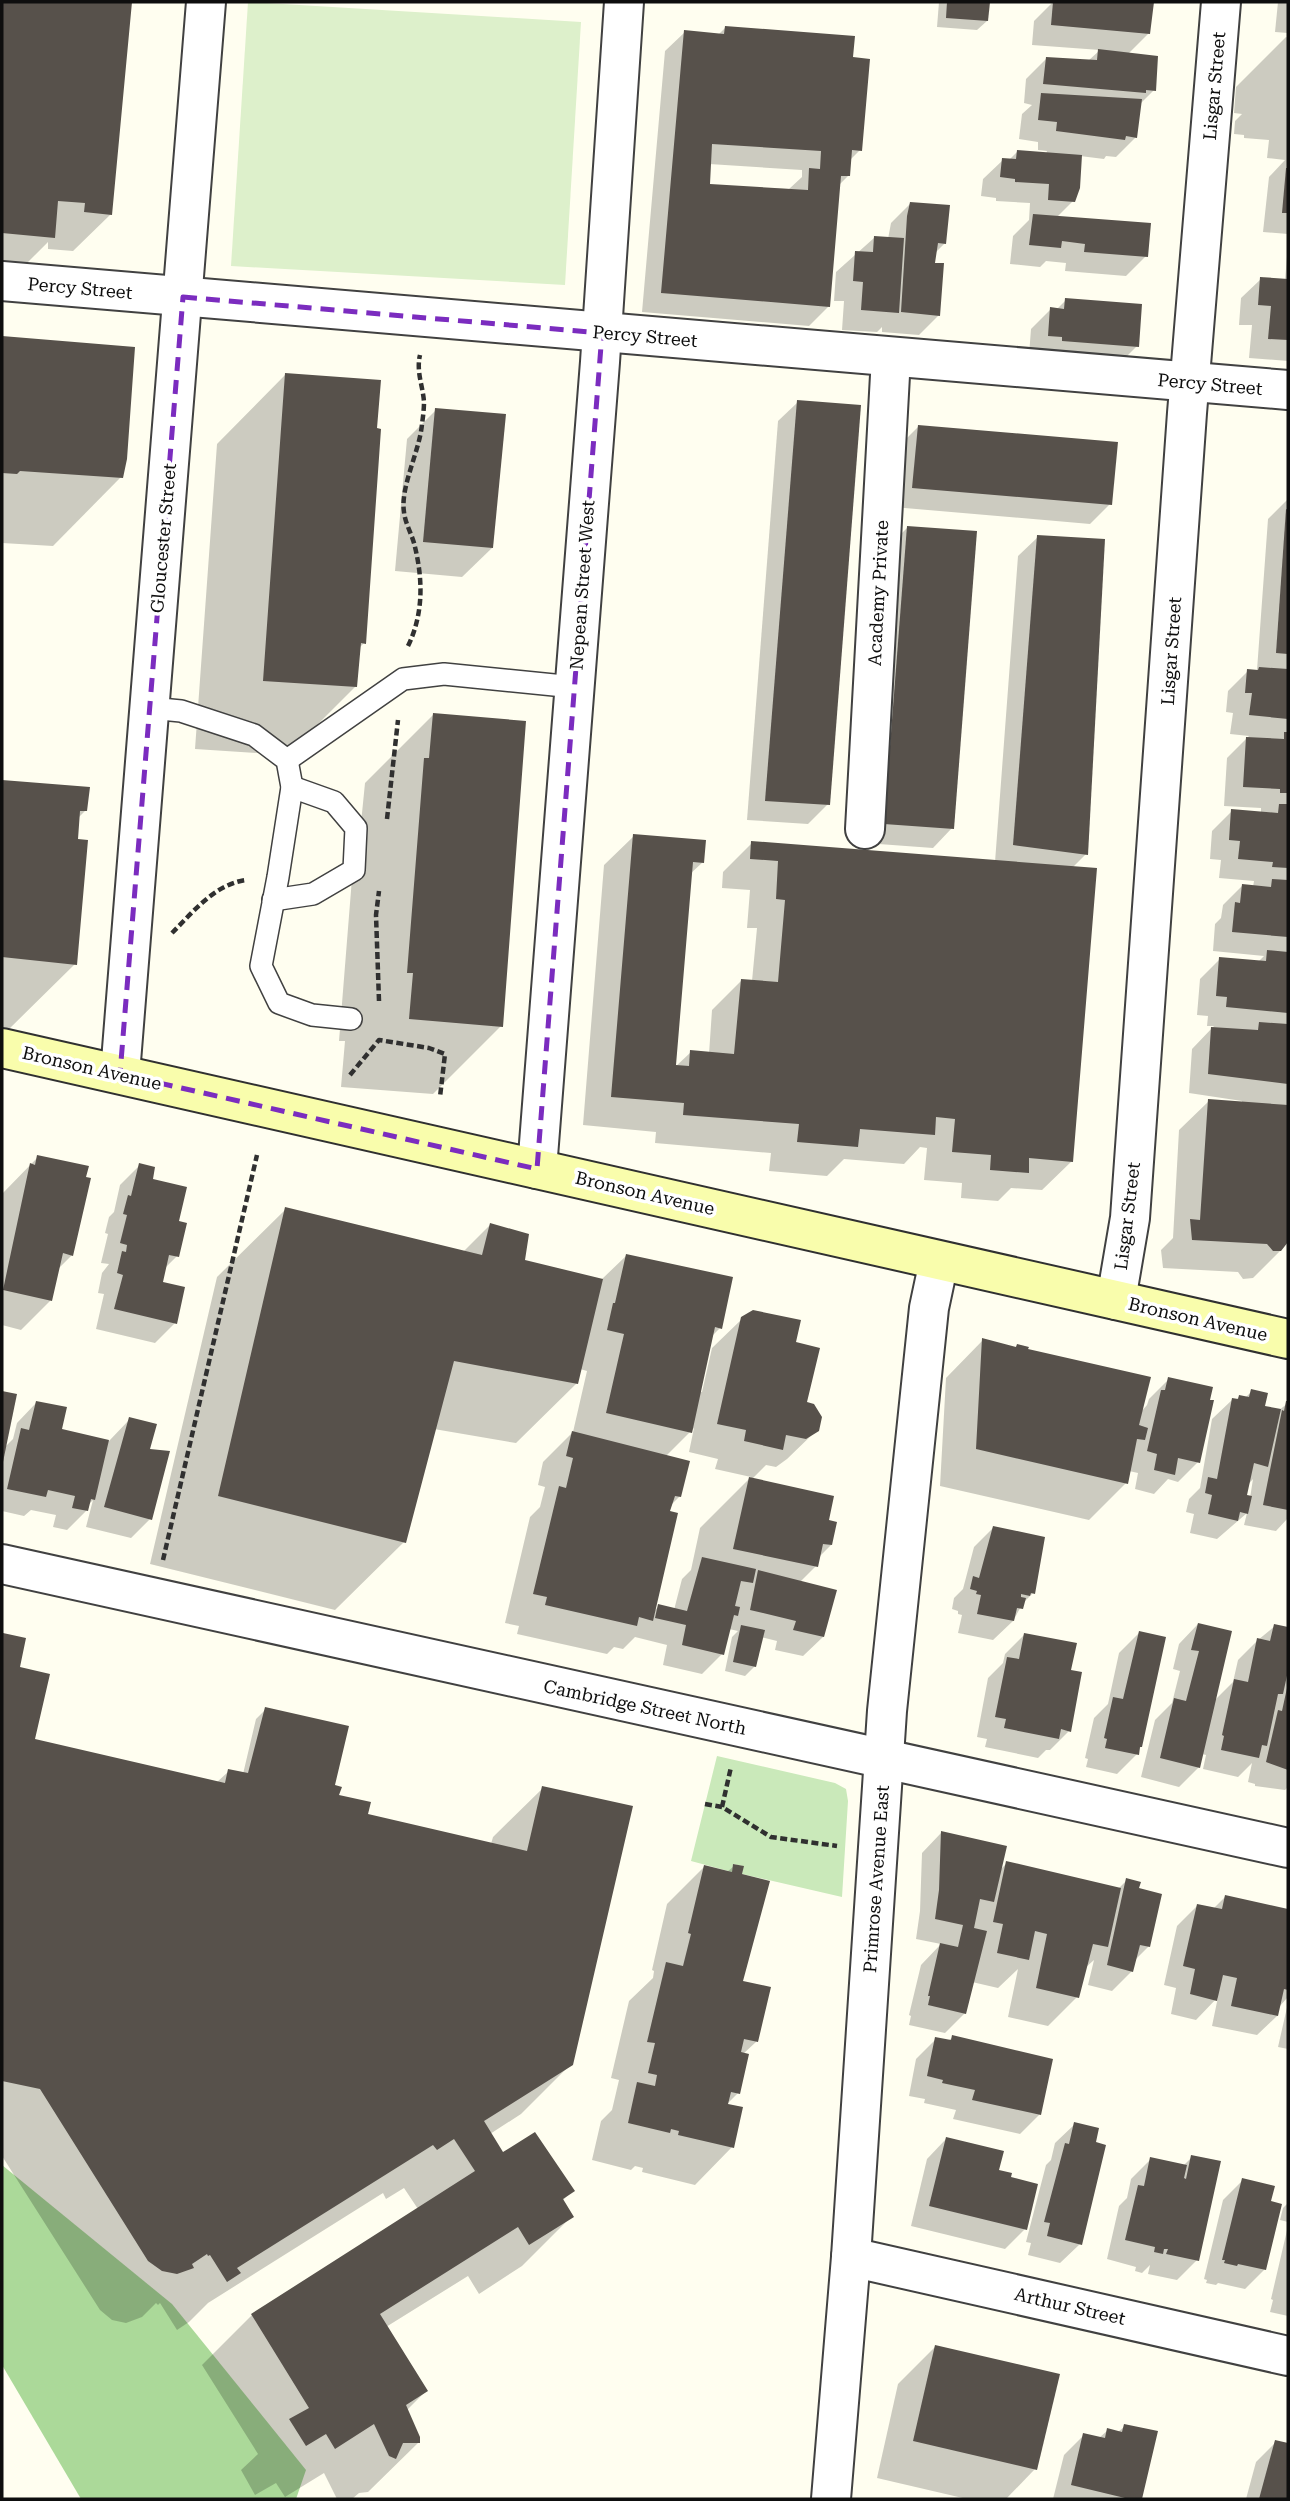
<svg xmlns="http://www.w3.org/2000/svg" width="1290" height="2501" font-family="'Roboto Serif',serif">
<rect width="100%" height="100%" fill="#fffef0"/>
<polygon fill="#cae9ba" points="717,1756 835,1783 846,1789 848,1801 842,1897 742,1874 743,1866 733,1864 732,1872 691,1861"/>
<polygon fill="#abd999" points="2,2165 172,2304 306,2470 296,2499 81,2499 2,2365"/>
<polygon fill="#ddf0cb" points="248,2 581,22 565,285 231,266"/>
<g fill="#0003" fill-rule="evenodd">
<polygon points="2,2 130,2 111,214 73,251 48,249 48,242 16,274 2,273"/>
<polygon points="939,2 988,2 987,21 977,30 937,27"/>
<polygon points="1053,2 1152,2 1149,33 1128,54 1154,90 1139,105 1136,137 1116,157 1106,156 1104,159 1080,156 1073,201 1056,218 1146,256 1126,276 1065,271 1066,263 1046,261 1040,267 1010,264 1013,236 1029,220 1030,203 996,201 996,198 981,196 983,179 1003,160 1009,160 1017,152 1046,154 1047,151 1038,150 1038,142 1019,139 1022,114 1032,105 1024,103 1026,79 1046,59 1088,61 1100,50 1032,45 1034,21"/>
<polygon points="1278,2 1288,2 1288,33 1275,32"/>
<path d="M725,28l126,31 9,91 -11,11 -1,15 -9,9 -10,121 -20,20 -167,-14 23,-261 20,-19 33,3zM709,164l93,6v7l-13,12 -81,-3z"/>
<polygon points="1286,37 1288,38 1288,234 1263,232 1269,177 1285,160 1267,158 1269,140 1244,138 1244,135 1234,134 1235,121 1242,114 1234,113 1236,87"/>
<polygon points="911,203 945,243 935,253 934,264 939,315 919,335 882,332 882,327 877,332 842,330 844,301 834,301 836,272 874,238 888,239 891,223"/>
<polygon points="1288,244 1288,361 1249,358 1252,325 1239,325 1241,298 1261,279 1285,281"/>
<polygon points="1066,300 1137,346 1117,366 1029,355 1031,329 1051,309 1056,310"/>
<polygon points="2,338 133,349 121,477 53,546 2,543"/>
<polygon points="285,375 375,430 364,643 358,649 356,686 287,755 195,749 217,444"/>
<polygon points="798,402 828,804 808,824 747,820 778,421"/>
<polygon points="436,410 492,548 462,577 395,571 407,439"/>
<polygon points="918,427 1110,504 1090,524 893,507 899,446"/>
<polygon points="1288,499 1288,1218 1287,1242 1283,1248 1253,1278 1243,1279 1238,1272 1163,1268 1161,1250 1173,1238 1179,1130 1209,1101 1242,1104 1242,1101 1189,1093 1192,1049 1214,1026 1207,1026 1208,1016 1197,1015 1200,979 1220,959 1258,962 1264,956 1213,951 1215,924 1221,918 1223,905 1242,886 1253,887 1254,881 1219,878 1221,860 1210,859 1212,831 1232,811 1261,813 1261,808 1224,806 1227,758 1249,736 1230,734 1233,713 1226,712 1228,691 1248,671 1257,670 1268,519"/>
<polygon points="908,527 952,828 933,848 865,843 888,547"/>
<polygon points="1038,537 1086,854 1072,868 1072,1161 1042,1190 1011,1188 998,1201 961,1198 962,1183 924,1180 927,1148 920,1147 904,1164 844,1159 827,1176 769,1171 771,1153 655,1143 656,1132 583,1125 604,865 634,836 703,862 690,874 674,1068 691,1052 709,1054 712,1010 741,981 752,981 757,928 747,928 750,890 722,888 723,872 752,843 995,862 1018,556"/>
<polygon points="433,715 501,1026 433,1094 341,1087 345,1041 339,1041 356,828 361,823 365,783"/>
<polygon points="2,782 88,789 86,810 78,818 75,964 8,1030 2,1030"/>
<polygon points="38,1157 72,1255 57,1270 50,1301 21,1330 2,1325 2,1194"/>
<polygon points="140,1165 177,1223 177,1256 164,1269 161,1283 175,1323 155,1343 96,1329 104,1294 98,1293 102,1273 109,1264 101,1263 108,1234 105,1233 109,1217 114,1212 120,1185"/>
<path d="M286,1209l177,43 27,-27 33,37 78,18 25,-24 94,72 -9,9 -12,54 3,1 10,-44 30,-29 52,24 11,61 12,26 -30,29 -11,8 -10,-2 -14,14 74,42 5,24 -12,12 -3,9 -16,16 23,55 -20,19 -28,-6 2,-9 -16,-4 -6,29 -10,10 -20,-5 7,-34 6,-6 -9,-2 -7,25 -20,20 -39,-9 4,-20 -32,-8 -12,12 -9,-2 -7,7 -90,-20 2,-8 -14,-3 25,-106 10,-10 5,-20 -7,-2 5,-23 30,-30 14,-61 -7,-2 -3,14 -61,60 -82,-14 -30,113 -69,68 -185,-46 67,-287zM694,1428l-5,24 29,7 -3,10 36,8 -51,51 -9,42 -9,9 -8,31 -15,-4 -5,5 16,-105 10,-10 -14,-40z"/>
<polygon points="983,1340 1014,1348 1017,1346 1141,1412 1147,1405 1149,1399 1169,1379 1198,1462 1178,1482 1168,1479 1154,1494 1135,1489 1138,1473 1129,1471 1126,1483 1089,1520 940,1486 946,1378"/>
<path d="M1252,1391l11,16 15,4 10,-8v115l-12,13 -32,-6 3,-12 -30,26 -27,-6 4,-19 -8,-2 3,-13 11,-11 12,-69 20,-19h4l3,-3 6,1zM1253,1479l-3,19 -5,-2 2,-10z"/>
<polygon points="2,1393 15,1396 5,1447 13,1439 17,1423 36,1403 60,1431 109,1441 130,1419 148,1451 150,1519 131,1538 86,1527 93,1500 88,1505 86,1511 67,1530 53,1527 56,1515 31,1510 24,1516 2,1511"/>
<polygon points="994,1527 1033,1593 1023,1603 1013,1621 993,1640 958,1633 962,1615 958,1614 958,1611 952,1609 954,1598 963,1589 974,1547"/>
<polygon points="1198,1624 1214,1701 1233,1682 1238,1660 1258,1640 1275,1626 1288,1629 1288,1787 1285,1790 1255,1786 1255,1784 1248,1782 1252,1763 1238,1777 1203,1769 1206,1755 1202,1754 1199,1767 1179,1787 1141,1777 1155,1720 1172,1703 1180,1671 1173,1669 1179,1644"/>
<polygon points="1139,1633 1141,1746 1137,1754 1117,1774 1086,1767 1088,1759 1085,1758 1094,1718 1108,1704 1119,1653"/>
<polygon points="1025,1634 1069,1671 1069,1731 1050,1750 1046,1750 1038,1758 985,1747 987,1739 977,1737 988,1678 1003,1663 1005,1654"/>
<polygon points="4,1635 18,1668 33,1740 216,1783 229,1771 243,1774 256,1719 266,1709 333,1787 337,1796 366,1816 491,1844 493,1837 543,1788 571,2064 521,2114 490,2134 502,2154 572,2191 562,2201 572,2216 522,2266 479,2294 468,2276 386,2327 426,2391 406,2411 418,2443 368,2492 359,2493 352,2499 337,2499 324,2473 285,2497 276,2483 255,2495 241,2470 258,2454 202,2365 252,2315 418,2209 404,2188 386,2199 383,2193 208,2303 189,2322 177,2330 160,2303 158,2305 156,2303 142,2317 126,2323 112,2320 100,2310 2,2156 2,1638"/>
<polygon points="941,1833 999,1871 1007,1863 1118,1889 1127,1880 1137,1890 1149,1946 1134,1961 1132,1971 1112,1991 1088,1985 1094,1960 1085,1968 1077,1997 1048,2026 1008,2017 1018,1969 998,1988 972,1982 965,2013 945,2033 909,2025 911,2016 909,2015 921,1965 941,1944 916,1939 920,1911 922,1853"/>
<polygon points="734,1866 741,1982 756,2042 743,2054 738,2093 726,2105 732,2147 695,2185 642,2172 643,2168 635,2166 631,2170 592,2160 601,2121 612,2110 619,2080 611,2078 629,2001 653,1978 654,1971 652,1970 667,1904 704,1867 727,1872"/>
<polygon points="1225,1897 1288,1910 1288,1997 1279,2007 1277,2016 1257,2035 1212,2026 1218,1997 1196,2020 1171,2014 1176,1988 1164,1985 1177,1926 1197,1906 1213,1909"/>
<polygon points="1288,2003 1288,2049 1278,2047"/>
<polygon points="953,2037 1040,2114 1020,2134 953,2119 956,2110 924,2103 925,2099 909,2096 916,2059 936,2039 948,2041"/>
<polygon points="1075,2124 1080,2244 1060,2263 1028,2255 1031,2243 1026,2242 1046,2165 1051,2160 1055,2143"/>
<polygon points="946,2139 997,2172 1025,2229 1005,2249 911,2226 927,2159"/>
<polygon points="1192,2157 1197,2260 1177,2280 1148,2274 1150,2265 1142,2273 1135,2271 1136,2267 1107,2259 1119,2206 1127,2198 1131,2179 1151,2159 1183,2166"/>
<polygon points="1243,2180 1269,2202 1265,2269 1245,2289 1218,2283 1216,2285 1206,2283 1207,2280 1204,2279 1223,2200"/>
<polygon points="1288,2203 1288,2222 1280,2220 1283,2208"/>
<polygon points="1288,2226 1288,2316 1270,2312 1273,2300 1271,2299"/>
<polygon points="935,2347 1035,2469 1006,2499 967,2499 877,2478 898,2384"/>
<polygon points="1125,2426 1155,2433 1140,2499 1053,2499 1064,2455 1084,2435 1099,2438 1108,2430 1118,2432"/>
<polygon points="1276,2442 1288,2445 1288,2499 1246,2499 1256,2462"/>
</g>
<g fill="#57514b" fill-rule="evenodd">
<polygon points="2,2 132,2 112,215 84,212 85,203 58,201 55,238 2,233"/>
<polygon points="947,2 990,2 988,21 946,18"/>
<polygon points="1053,2 1154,2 1150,34 1051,25"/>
<path d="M725,26l130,10 -2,21 17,2 -8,92 -10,-1 -2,26h-9l-11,131 -169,-14 23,-263 40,4zM712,144l109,7 -1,18 -11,-1 -1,22 -98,-6z"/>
<polygon points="1098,49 1158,56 1156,91 1146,90 1146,93 1043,84 1046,57 1097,60"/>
<polygon points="1041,93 1142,99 1137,138 1126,136 1125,140 1056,131 1057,122 1038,120"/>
<polygon points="1017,150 1082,155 1080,188 1075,202 1048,200 1049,184 1015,182 1015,179 1000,177 1002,158 1016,159"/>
<polygon points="1286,168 1288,168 1288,213 1282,213"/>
<polygon points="910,202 950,205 946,244 938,243 935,263 944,263 940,316 901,312 907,216"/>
<polygon points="1033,214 1151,223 1148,257 1084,252 1085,244 1062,241 1061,248 1029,245"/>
<polygon points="874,236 904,238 899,313 861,310 863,282 853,281 855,251 873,252"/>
<polygon points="1260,277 1288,279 1288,340 1268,339 1271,306 1258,305"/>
<polygon points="1065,298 1142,304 1139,347 1062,341 1062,337 1048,336 1050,307 1064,309"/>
<polygon points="2,336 135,347 127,459 123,478 20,471 17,474 2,473"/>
<polygon points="285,373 381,380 377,428 381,429 366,644 361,643 357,687 263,681"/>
<polygon points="797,400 861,405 830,805 765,801"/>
<polygon points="435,408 506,414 493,548 423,542"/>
<polygon points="918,425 1118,442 1112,505 912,488"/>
<polygon points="1286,509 1288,510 1288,654 1276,653"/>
<polygon points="907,526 977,531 954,829 884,824"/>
<polygon points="1037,535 1105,539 1088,855 1013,845"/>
<polygon points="1259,667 1288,669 1288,719 1249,715 1252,693 1245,693 1247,669 1258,670"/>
<polygon points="433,713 526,721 503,1027 409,1019 413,973 407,973 424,758 429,758"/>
<polygon points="1284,732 1288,732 1288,793 1280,793 1280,789 1243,787 1246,737 1284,739"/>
<polygon points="2,780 90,787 87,811 80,811 78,839 88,840 77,965 2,957"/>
<polygon points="1279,804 1288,804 1288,868 1272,867 1273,862 1238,859 1240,841 1229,840 1231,809 1278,813"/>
<polygon points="633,834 706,840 704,863 693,862 676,1065 689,1066 690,1050 734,1054 741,979 778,982 785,900 776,899 778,861 750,859 751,841 1097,868 1073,1162 1029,1158 1029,1173 990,1170 991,1155 952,1152 955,1119 936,1117 935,1135 860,1129 858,1147 797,1142 799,1124 683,1115 684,1103 611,1097"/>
<polygon points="1272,879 1288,880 1288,937 1232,932 1235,902 1240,903 1242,884 1271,887"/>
<polygon points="1267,950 1288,952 1288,1013 1226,1007 1227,997 1216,996 1219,957 1266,961"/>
<polygon points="1259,1022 1288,1024 1288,1084 1208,1074 1211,1027 1258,1030"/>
<polygon points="1208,1099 1288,1105 1288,1242 1281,1251 1273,1251 1267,1244 1192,1240 1190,1219 1200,1220"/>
<polygon points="37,1155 89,1166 86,1177 91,1178 73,1256 63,1253 52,1301 3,1290 30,1163 35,1165"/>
<polygon points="139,1163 155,1167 153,1179 187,1187 179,1221 187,1223 179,1257 169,1255 163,1282 185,1287 177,1324 114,1309 123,1275 117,1273 122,1251 126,1252 127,1245 120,1243 127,1215 123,1214 128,1195 131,1196"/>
<polygon points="285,1207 482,1255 490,1223 529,1234 525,1260 603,1279 578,1384 454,1361 406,1543 218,1496"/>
<polygon points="626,1254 733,1277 722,1329 715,1327 692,1433 606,1413 624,1334 607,1330 613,1303 615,1303"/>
<polygon points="753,1310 801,1320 796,1342 820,1348 807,1402 814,1404 822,1417 819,1431 806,1439 786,1435 783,1450 744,1441 746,1430 717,1424 741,1317"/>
<polygon points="982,1338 1016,1347 1017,1344 1029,1347 1028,1349 1151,1377 1139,1425 1148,1428 1145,1440 1137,1439 1128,1484 976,1449"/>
<polygon points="1168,1377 1213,1387 1210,1400 1214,1400 1200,1463 1178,1458 1175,1475 1154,1470 1157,1454 1147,1451 1161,1390 1165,1390"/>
<polygon points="1251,1389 1268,1393 1265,1406 1281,1409 1268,1467 1254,1463 1247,1495 1252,1496 1248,1514 1240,1512 1238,1521 1208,1514 1212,1495 1205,1493 1208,1477 1217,1479 1232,1398 1238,1399 1239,1395 1249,1397"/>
<polygon points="2,1391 17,1394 3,1462 2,1462"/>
<polygon points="36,1401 67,1407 62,1429 109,1440 95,1500 91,1499 88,1511 72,1508 75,1496 48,1490 46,1497 7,1489 21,1428 29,1430"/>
<polygon points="1286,1401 1288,1401 1288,1510 1263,1505 1282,1410 1284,1411"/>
<polygon points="129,1417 157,1424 150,1449 170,1451 152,1520 104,1507"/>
<polygon points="572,1431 690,1461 681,1497 675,1496 670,1511 678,1513 653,1621 639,1617 637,1626 545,1605 547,1597 533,1594 559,1486 566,1488 573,1458 566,1456"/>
<polygon points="749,1477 834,1496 829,1520 837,1522 832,1545 823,1544 818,1567 733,1549"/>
<polygon points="993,1526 1045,1537 1035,1594 1031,1593 1030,1596 1021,1594 1021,1597 1026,1598 1023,1609 1017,1608 1014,1621 977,1614 981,1595 976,1594 977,1591 970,1589 973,1576 979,1578"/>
<polygon points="702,1557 756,1569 753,1583 741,1581 735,1606 740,1607 738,1616 734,1615 724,1655 682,1645 686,1625 655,1618 658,1604 687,1611"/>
<polygon points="758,1570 837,1590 824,1637 793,1630 796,1621 750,1610"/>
<polygon points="1198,1623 1232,1631 1200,1768 1160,1758 1174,1698 1186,1701 1199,1651 1191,1650"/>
<polygon points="1274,1624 1288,1627 1288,1671 1283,1694 1278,1694 1267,1746 1262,1745 1259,1758 1221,1750 1224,1736 1222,1735 1234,1679 1248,1682 1257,1638 1270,1641"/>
<polygon points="741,1625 765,1630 756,1667 733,1662"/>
<polygon points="1139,1631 1166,1637 1142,1747 1140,1747 1139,1755 1105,1748 1107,1739 1104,1738 1113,1697 1123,1699"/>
<polygon points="3,1633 26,1638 20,1667 50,1674 35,1739 225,1783 228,1769 248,1773 265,1707 349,1726 335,1785 342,1787 339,1795 371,1802 368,1814 527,1851 542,1786 633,1806 573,2065 484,2121 503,2152 535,2132 575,2191 563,2199 574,2217 529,2245 518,2227 380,2314 428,2391 406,2405 420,2437 420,2443 403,2443 396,2459 389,2456 374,2424 335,2449 326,2434 306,2446 289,2419 309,2408 251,2314 475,2171 454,2139 437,2150 433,2145 237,2268 241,2273 227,2282 210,2255 208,2256 207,2254 192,2264 194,2268 177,2274 162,2271 148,2261 40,2089 2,2081"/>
<polygon points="1024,1633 1077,1643 1071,1670 1082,1672 1071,1732 1061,1729 1059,1739 1004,1728 1006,1719 995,1717 1007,1657 1019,1659"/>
<polygon points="1287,1688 1288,1688 1288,1770 1266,1762 1278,1710 1282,1711"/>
<polygon points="941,1831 1007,1846 994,1902 980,1899 974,1928 987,1931 966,2014 928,2005 930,1996 928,1996 940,1943 958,1947 963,1925 935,1919 939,1890"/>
<polygon points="1006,1861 1121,1888 1108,1947 1093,1944 1079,1998 1036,1988 1047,1934 1035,1931 1029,1960 997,1953 1003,1924 993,1922"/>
<polygon points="733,1864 744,1866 742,1874 770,1881 743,1981 771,1987 758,2042 744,2039 741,2052 749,2054 740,2094 731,2092 728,2104 743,2107 734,2148 678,2135 679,2131 671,2129 670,2133 628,2123 637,2082 655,2086 657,2075 648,2073 655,2043 647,2042 666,1962 683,1966 691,1934 688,1933 704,1865 732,1872"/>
<polygon points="1126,1878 1141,1882 1139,1888 1162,1894 1150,1947 1140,1945 1133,1972 1107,1965"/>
<polygon points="1225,1895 1288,1909 1288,1990 1284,1989 1278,2016 1231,2006 1237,1978 1223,1975 1217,2001 1190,1994 1195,1969 1183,1966 1197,1904 1222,1909"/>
<polygon points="952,2035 1053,2059 1041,2115 972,2100 975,2090 942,2083 943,2080 927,2076 935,2037 951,2040"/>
<polygon points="1074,2122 1099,2128 1096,2142 1106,2145 1082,2245 1047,2236 1050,2223 1044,2222 1065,2143 1069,2144"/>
<polygon points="946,2137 1004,2151 999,2170 1012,2173 1011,2177 1038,2184 1027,2230 929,2206"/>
<polygon points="1191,2155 1221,2161 1199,2261 1166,2254 1168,2249 1164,2249 1163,2254 1154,2252 1155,2247 1125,2240 1138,2185 1144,2186 1150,2157 1187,2165 1184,2178 1186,2179"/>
<polygon points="1242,2178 1275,2186 1271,2201 1282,2204 1266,2270 1238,2264 1237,2266 1224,2263 1225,2260 1222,2260"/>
<polygon points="935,2345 1060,2374 1037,2470 913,2441"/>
<polygon points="1124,2424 1158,2431 1142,2499 1129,2499 1071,2485 1083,2433 1105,2438 1107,2428 1122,2432"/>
<polygon points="1275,2440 1288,2443 1288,2499 1259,2499"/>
</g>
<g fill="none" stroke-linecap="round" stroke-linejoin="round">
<defs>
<g id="service">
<polyline points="150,708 181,711 254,735 287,760 292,787 278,877 261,966 279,1003 312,1015 351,1019"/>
<polyline points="287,760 403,679 444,674 574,687"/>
<polyline points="273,900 313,894 354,870 356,828 334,802 292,787"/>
</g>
<g id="minor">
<polyline points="2,281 1288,390"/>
<polyline points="865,829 891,357"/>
<polyline points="120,1074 206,2"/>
<polyline points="537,1169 600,362 624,2"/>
<polyline points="1116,1300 1130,1218 1187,413 1221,2"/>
<polyline points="2,1564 1288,1848"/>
<polyline points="851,2257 1288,2356"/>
<polyline points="831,2499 851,2257 887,1711 929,1308 939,1261"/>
</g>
<polyline id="secondary" points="2,1048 1288,1339"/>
</defs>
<use href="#service" stroke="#414141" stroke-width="24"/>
<use href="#minor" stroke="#414141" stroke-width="42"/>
<use href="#secondary" stroke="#303030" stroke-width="42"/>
<g stroke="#303030" stroke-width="4.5" stroke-dasharray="7 3.5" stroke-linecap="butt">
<path d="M408,646c16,-33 15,-68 6,-103 -3,-10 -9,-21 -10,-31 -4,-25 16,-62 18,-88 1,-7 2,-15 2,-22 -1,-16 -8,-30 -4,-47"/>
<polyline points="387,819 398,720"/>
<path d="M172,933c21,-21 43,-49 74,-53"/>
<polyline points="379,1001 376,915 379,891"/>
<polyline points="350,1075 379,1040 429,1048 445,1054 440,1097"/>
<polyline points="163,1560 257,1155"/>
<polyline points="705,1804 722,1807 771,1837 837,1846"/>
<polyline points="722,1807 731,1767"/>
</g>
<use href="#service" stroke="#fff" stroke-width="21"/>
<use href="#minor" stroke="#fff" stroke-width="38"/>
<use href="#secondary" stroke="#f9fdac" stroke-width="38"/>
</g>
<path fill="none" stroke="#7b2cbf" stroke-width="5" stroke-dasharray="14 9" stroke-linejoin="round" d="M183,297l419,36 -65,836 -417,-95z"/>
<g text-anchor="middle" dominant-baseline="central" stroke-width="7" stroke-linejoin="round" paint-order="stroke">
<g font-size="18" fill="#0e0e0e" stroke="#fff">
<text transform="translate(1214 86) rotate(-85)">Lisgar Street</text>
<text transform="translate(80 288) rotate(5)">Percy Street</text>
<text transform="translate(645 336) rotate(5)">Percy Street</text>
<text transform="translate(1210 384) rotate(5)">Percy Street</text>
<text transform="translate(163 538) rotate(-85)">Gloucester Street</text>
<text transform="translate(582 585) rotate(-86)">Nepean Street West</text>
<text transform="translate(878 593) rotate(-87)">Academy Private</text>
<text transform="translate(1171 651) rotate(-86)">Lisgar Street</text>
<text transform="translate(92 1068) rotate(13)">Bronson Avenue</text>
<text transform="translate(645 1193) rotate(13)">Bronson Avenue</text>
<text transform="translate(1127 1216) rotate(-83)">Lisgar Street</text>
<text transform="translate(1198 1319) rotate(13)">Bronson Avenue</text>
<text transform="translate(645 1707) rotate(12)">Cambridge Street North</text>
<text transform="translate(876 1879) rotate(-86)">Primrose Avenue East</text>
<text transform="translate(1070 2306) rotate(13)">Arthur Street</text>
</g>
</g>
<rect width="1290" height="2501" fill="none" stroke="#0e0e0e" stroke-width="7"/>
</svg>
